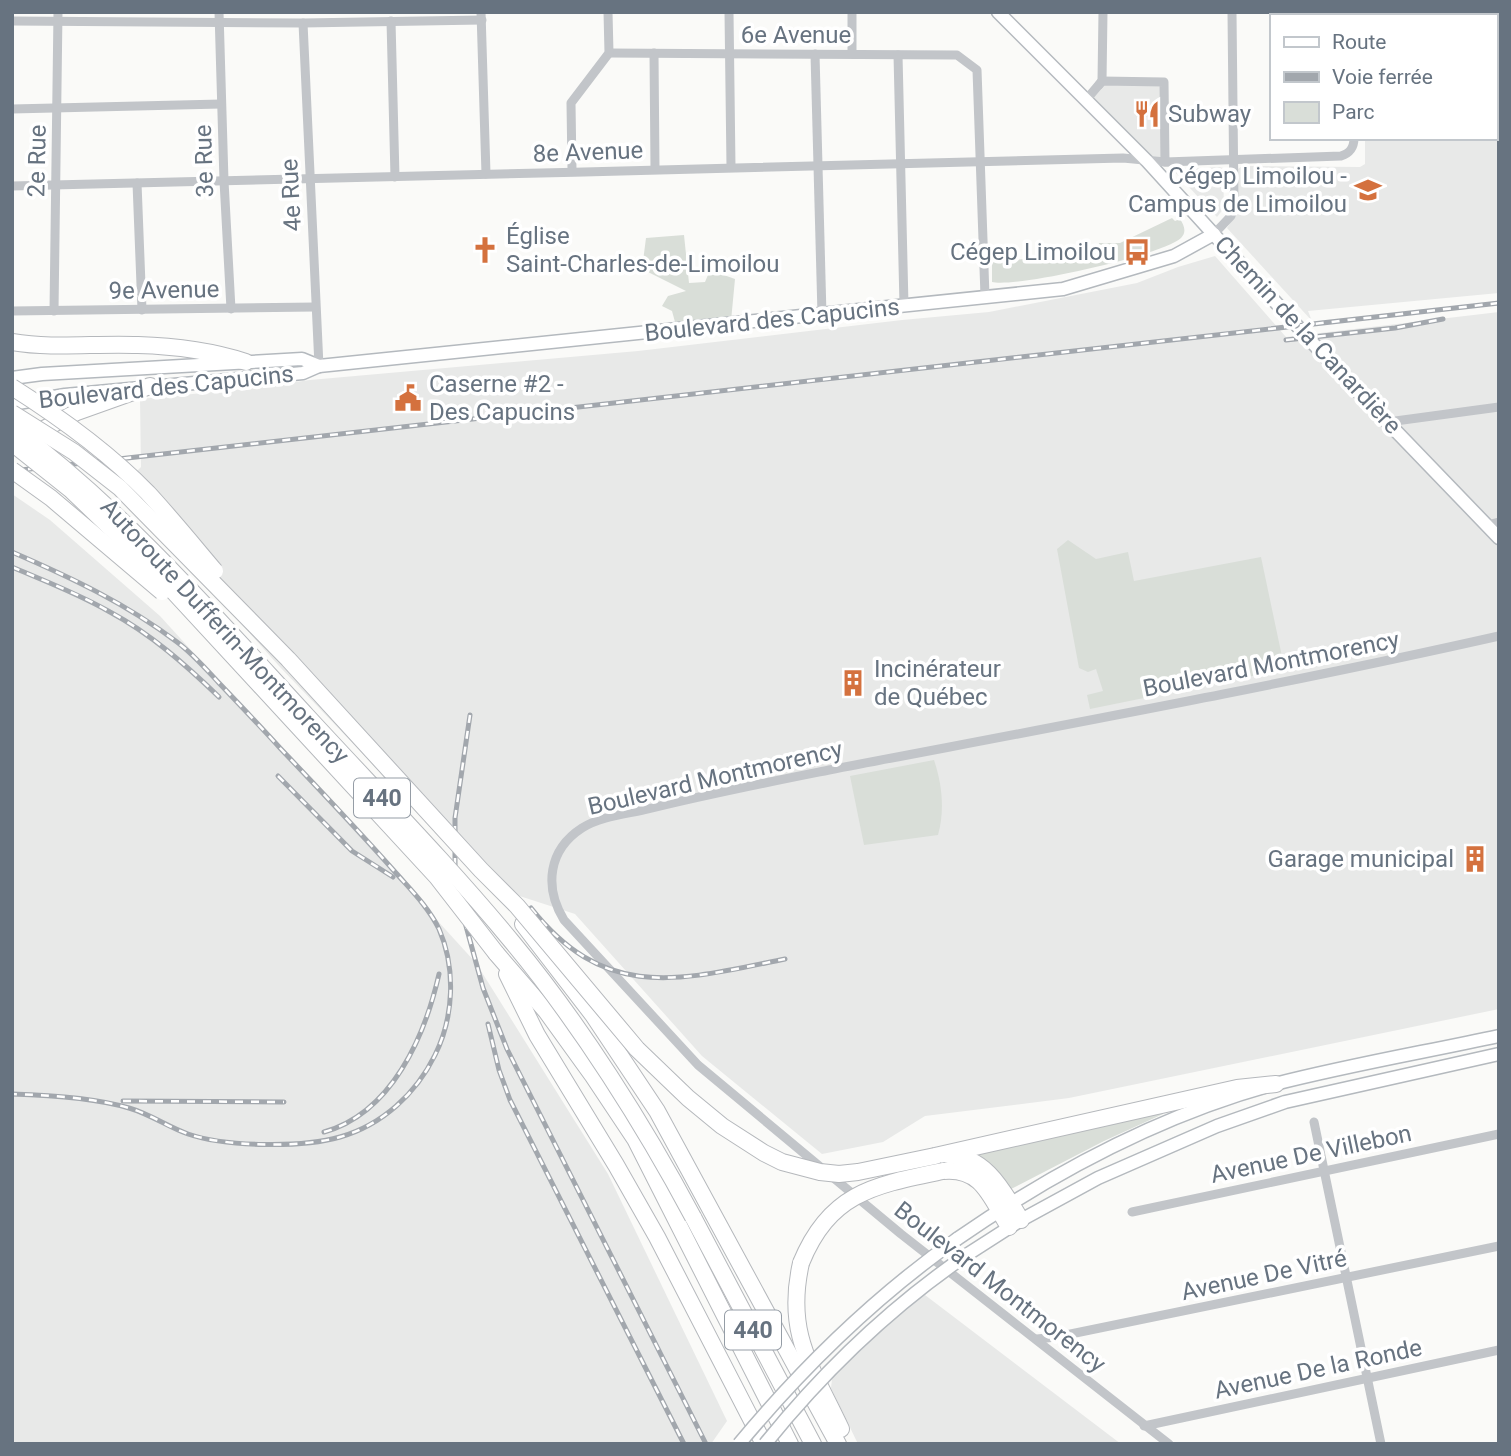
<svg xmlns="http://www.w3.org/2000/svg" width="1511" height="1456" font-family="Roboto,sans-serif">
<rect width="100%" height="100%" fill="#fafaf8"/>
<g fill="#e8e9e8">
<polygon points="1102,81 1164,82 1165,162 1147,161 1086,100"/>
<polygon points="1495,89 1499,89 1499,293 1308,311 1312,321 1227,228 1237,213 1238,169 1242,166 1360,167 1365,164 1365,138 1495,138"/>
<polygon points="1219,167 1223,168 1224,208 1217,217 1173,170"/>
<polygon points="1215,256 1286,337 1499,312 1499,522 1488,525 1499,539 1499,1009 1069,1098 925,1116 883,1142 822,1154 702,1056 575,914 489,886 279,666 120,488 141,467 140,399 245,389 310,380 638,351 902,320 989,312 1137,283 1178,267"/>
<polygon points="12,494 50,520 160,616 476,963 608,1174 727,1421 711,1444 12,1444"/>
<polygon points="925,1295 1121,1444 858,1444 831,1388 833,1370 908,1302"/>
</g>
<g fill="#d9ded8">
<path d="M1172,218l3,3 5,-2c4,6 7,13 1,19 -18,17 -164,50 -189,44v-20l107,-10v-9h21z"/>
<polygon points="684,235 689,283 705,282 710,270 735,279 731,321 675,322 672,311 662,306 668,296 686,291 642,269 646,238"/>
<polygon points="1068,540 1096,559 1128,552 1134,581 1261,557 1284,666 1282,670 1090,709 1087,695 1103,691 1096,669 1088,672 1079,668 1057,549"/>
<path d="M934,760c8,24 11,50 4,75l-74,10 -14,-69z"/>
<polygon points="1161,1109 1163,1114 1104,1141 1011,1189 970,1150"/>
</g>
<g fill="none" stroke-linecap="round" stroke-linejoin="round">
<defs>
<g id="secondary">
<polyline points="998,12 1147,161 1341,374 1499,538"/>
<polyline points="12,378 42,374 302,359 319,366"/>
<polyline points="12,404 65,395 303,373 319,366 1063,289 1174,256 1214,234"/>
<path d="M957,1239c97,-67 204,-124 318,-155 74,-19 150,-32 224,-48"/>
<polyline points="968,1254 1021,1220 1098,1178 1217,1126 1285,1102 1499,1054"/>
</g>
<g id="motorway">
<path d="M12,342c42,7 84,1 126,3 36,1 74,6 108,17"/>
<polyline points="30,436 77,412 150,386"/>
<polyline points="523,924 593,1015 657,1111 838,1444"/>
<polyline points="496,953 546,1011 593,1076 635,1139 790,1444"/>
<polyline points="507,974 537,1035 616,1165 657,1237 764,1444"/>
<path d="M948,1155c39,2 55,36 73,65"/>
<polyline points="935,1156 1237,1088 1276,1084"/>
<path d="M943,1171c40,-4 48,28 66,56"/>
<polyline points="693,1217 813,1444"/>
<path d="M801,1263c-16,71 11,104 40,166"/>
</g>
</defs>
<use href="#secondary" stroke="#b4b9be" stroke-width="15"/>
<use href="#motorway" stroke="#b5b8bc" stroke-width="18"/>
<g stroke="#c2c5c9" stroke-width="9">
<polyline points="219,12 224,181 231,309"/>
<polyline points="481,12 486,174"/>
<polyline points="729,12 731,167"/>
<polyline points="852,12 852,54"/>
<polyline points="1353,16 1353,12"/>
<polyline points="1479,16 1479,12"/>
<polyline points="12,21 303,23 482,20"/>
<polyline points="391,21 395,177"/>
<polyline points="303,23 319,366"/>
<polyline points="609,53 957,55 977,70 985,296"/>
<polyline points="654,53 655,169"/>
<polyline points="815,54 822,315"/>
<polyline points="898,55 904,305"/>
<polyline points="1495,78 1499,78"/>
<polyline points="1099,85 1102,81 1103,12"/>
<polyline points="1086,100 1102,81 1164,82 1165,162 1168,162"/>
<polyline points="12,109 221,104"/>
<polyline points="572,170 571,103 609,53 608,12"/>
<polyline points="137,183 142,310"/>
<path d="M12,186c370,-8 741,-19 1111,-28l42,4 176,-6c9,-3 13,-8 13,-18"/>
<polyline points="1214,234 1231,216 1234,204 1232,12"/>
<polyline points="12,311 315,307"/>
<polyline points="54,311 58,12"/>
<polyline points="1388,422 1499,407"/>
<polyline points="1487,525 1499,522"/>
<polyline points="1314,1122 1381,1444"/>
<polyline points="1132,1212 1499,1134"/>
<polyline points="1037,1339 1056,1337 1499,1246"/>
<polyline points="1144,1426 1499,1350"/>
<path d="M1169,1444l-268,-210 -203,-169 -134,-145c-20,-33 -16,-70 18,-92 19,-12 46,-14 66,-19 60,-15 121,-27 181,-39 224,-43 448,-84 670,-134"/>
</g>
<use href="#secondary" stroke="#fff" stroke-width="12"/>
<use href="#motorway" stroke="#fff" stroke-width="16"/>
<defs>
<g id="rail">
<polyline points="1286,340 1395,328 1443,319"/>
<polyline points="12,471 1499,303"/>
<path d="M12,552c60,26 113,51 165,90 16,12 29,27 42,41 21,22 41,43 61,65 39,41 78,82 116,125 15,17 33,35 43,56 17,39 15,88 -4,126 -19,39 -53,70 -95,82 -38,11 -114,10 -152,-3 -20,-7 -38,-20 -59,-26 -34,-10 -81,-13 -117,-14"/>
<path d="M12,567c33,14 67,27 98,45 41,22 76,53 109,85"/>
<polyline points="470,715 455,818 455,872 463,915 483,988 507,1049 706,1444"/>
<polyline points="278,776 352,851 393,877"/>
<path d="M531,908c75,95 150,72 254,51"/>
<polyline points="488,1024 499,1070 510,1100 684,1444"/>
<polyline points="123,1101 284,1102"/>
<path d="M324,1132c68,-19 101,-96 115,-158"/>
</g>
</defs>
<use href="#rail" stroke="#a2a7ad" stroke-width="5"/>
<use href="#rail" stroke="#fff" stroke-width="2.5" stroke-dasharray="8" stroke-linecap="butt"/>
<defs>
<g id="secondary-bridge">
<path d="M739,1444c64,-77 136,-147 218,-205"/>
<path d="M765,1444c58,-72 127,-138 203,-190"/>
</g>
<g id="motorway-bridge">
<path d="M12,387c49,31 96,65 136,106 23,25 45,52 67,78"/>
<polyline points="12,413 74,452 120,488 288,659 481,870 517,906 637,1049 688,1098 722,1126 764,1153 782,1162 820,1172 839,1174 858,1172 935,1156"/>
<path d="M12,427c112,84 201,187 295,289 69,75 141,148 206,227 67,81 131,182 180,274"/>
<polyline points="12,443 71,490 148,564 437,877 496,953"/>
<polyline points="12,470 51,498 162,592"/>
<path d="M801,1263c29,-71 74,-78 142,-92"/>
</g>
</defs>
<use href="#secondary-bridge" stroke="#b4b9be" stroke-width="15" stroke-linecap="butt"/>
<use href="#motorway-bridge" stroke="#b5b8bc" stroke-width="18" stroke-linecap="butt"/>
<use href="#secondary-bridge" stroke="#fff" stroke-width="12"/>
<use href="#motorway-bridge" stroke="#fff" stroke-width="16"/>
</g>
<defs>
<symbol id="restaurant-bare" viewBox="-9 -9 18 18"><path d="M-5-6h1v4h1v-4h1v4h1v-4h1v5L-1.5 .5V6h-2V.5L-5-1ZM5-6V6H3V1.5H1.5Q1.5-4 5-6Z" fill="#d4713e" stroke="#fff" stroke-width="2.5" paint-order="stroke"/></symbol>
<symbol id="university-bare" viewBox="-9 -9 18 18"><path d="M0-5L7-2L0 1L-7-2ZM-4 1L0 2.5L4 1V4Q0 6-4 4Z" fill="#d4713e" stroke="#fff" stroke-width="2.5" paint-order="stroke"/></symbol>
<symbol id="church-bare" viewBox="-9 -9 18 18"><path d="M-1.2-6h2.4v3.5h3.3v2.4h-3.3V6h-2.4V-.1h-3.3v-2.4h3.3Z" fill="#d4713e" stroke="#fff" stroke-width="2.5" paint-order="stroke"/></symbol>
<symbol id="bus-bare" viewBox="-9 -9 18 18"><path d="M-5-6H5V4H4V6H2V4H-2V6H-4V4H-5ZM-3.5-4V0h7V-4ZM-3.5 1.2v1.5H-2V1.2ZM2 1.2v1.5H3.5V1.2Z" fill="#d4713e" stroke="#fff" stroke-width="2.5" paint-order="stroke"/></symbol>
<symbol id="civic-bare" viewBox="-9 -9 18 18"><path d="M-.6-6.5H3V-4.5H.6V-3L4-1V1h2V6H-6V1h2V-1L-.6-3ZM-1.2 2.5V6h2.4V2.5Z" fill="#d4713e" stroke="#fff" stroke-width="2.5" paint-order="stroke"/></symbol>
<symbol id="building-bare" viewBox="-9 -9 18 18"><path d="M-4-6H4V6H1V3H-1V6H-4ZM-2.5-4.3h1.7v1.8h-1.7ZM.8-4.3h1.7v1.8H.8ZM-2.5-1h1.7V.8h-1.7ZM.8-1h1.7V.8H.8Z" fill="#d4713e" stroke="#fff" stroke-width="2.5" paint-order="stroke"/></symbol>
</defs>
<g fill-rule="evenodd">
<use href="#restaurant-bare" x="1128" y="95" width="38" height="38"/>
<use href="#university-bare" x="1349" y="171" width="38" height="38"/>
<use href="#church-bare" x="466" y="231" width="38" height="38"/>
<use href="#bus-bare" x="1118" y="233" width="38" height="38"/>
<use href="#civic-bare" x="389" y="379" width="38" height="38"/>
<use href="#building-bare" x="834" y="664" width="38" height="38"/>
<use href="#building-bare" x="1456" y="840" width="38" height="38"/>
</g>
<g text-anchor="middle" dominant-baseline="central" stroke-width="7" stroke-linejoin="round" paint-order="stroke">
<g fill="#fff" stroke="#959da6" stroke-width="2">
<rect x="354" y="778.5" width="56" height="39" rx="5"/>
<rect x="725" y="1310.5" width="56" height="39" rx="5"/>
</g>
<g font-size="23" font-weight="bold" fill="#677380">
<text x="382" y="798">440</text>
<text x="753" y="1330">440</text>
</g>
<g font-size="24" fill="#677380" stroke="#fff">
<text x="796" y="35">6e Avenue</text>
<text transform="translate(588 152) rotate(-2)">8e Avenue</text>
<text transform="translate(37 161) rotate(-89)">2e Rue</text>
<text transform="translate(204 161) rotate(-92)">3e Rue</text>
<text transform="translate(291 195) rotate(-93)">4e Rue</text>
<text transform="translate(164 290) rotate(-1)">9e Avenue</text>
<text transform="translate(772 320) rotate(-6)">Boulevard des Capucins</text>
<text transform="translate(1308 335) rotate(47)">Chemin de la Canardière</text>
<text transform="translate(166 387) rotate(-6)">Boulevard des Capucins</text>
<text transform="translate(225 631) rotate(47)">Autoroute Dufferin-Montmorency</text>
<text transform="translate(1271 664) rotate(-11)">Boulevard Montmorency</text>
<text transform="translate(715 778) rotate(-13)">Boulevard Montmorency</text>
<text transform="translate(1311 1154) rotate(-12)">Avenue De Villebon</text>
<text transform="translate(1264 1275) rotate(-12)">Avenue De Vitré</text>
<text transform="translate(1000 1287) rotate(38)">Boulevard Montmorency</text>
<text transform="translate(1318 1369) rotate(-12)">Avenue De la Ronde</text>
</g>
<g font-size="24" fill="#677380" stroke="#fff" text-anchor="start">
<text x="1168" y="114">Subway</text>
<text x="1347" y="176" text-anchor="end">Cégep Limoilou -<tspan x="1347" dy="28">Campus de Limoilou</tspan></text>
<text x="506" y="236">Église<tspan x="506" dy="28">Saint-Charles-de-Limoilou</tspan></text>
<text x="1116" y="252" text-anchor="end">Cégep Limoilou</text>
<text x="429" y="384">Caserne #2 -<tspan x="429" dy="28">Des Capucins</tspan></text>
<text x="874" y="669">Incinérateur<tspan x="874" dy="28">de Québec</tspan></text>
<text x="1454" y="859" text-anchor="end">Garage municipal</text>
</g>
</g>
<rect width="1511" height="1456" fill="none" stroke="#677380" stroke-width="28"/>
<rect x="1270" y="14" width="228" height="126" fill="#ffffff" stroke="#c2c7cc" stroke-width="2"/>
<rect x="1284" y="37" width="35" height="10" fill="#ffffff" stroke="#c2c7cc" stroke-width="2"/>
<text x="1332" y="49" font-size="21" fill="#677380">Route</text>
<rect x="1284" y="72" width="35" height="10" fill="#a2a7ad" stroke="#c2c7cc" stroke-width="2"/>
<text x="1332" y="84" font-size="21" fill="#677380">Voie ferrée</text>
<rect x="1284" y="102" width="35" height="21" fill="#d9ded8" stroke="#c2c7cc" stroke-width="2"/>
<text x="1332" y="119" font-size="21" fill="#677380">Parc</text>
</svg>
